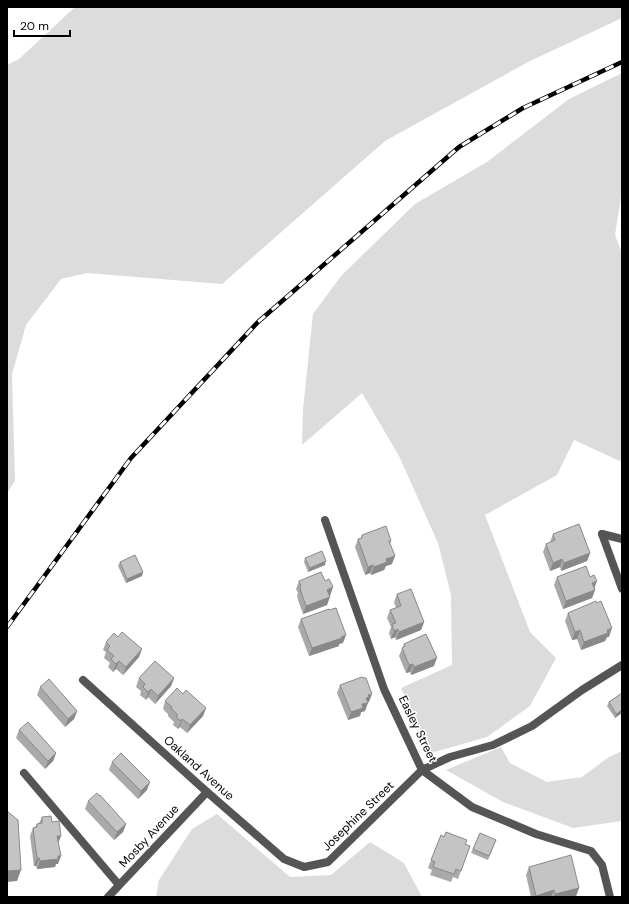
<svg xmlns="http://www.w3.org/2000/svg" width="629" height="904" font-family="'DM Sans',sans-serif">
<rect width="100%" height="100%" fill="#fff"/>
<g fill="#dcdcdc">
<polygon points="75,7 622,7 622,18 528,62 385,141 222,284 87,273 61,279 26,325 12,374 15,481 7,493 7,65 19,59"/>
<polygon points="622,73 622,190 615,235 622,253 622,462 574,440 557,475 485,515 530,632 556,658 530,706 487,737 431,753 401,688 452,665 451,595 438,543 399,456 362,393 302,445 303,409 313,314 341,276 415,204 487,162 569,99"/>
<polygon points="501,747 510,763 547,782 582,777 609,757 622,751 622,821 573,828 503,802 446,770"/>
<polygon points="217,814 290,877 331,875 370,842 404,863 422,897 156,897 159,880 192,829"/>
</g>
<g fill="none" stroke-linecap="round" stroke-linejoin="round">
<g stroke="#555" stroke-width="8">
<polyline points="422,770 450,757 493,745 532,726 582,690 622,665"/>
<polyline points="24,773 119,885"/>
</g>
<g stroke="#555" stroke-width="8">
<polyline points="325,520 384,689 422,770 472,807 536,834 591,851 602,865 610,897"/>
<polyline points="602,534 622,589"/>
<polyline points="602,534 622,539"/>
<polyline points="83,680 207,792 284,859 304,867 328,862 422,770"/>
<polyline points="108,897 207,792"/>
</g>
<defs>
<polyline id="rail" points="7,627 131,458 258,322 459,147 523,108 622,62"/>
</defs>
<use href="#rail" stroke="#000" stroke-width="4.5"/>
<use href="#rail" stroke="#fff" stroke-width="3" stroke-dasharray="9" stroke-linecap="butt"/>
</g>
<g fill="#a9a9a9">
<polygon points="553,534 590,553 587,561 561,571 560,567 550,571 543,552 546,544 550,542"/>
<polygon points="362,535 391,541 390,544 392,564 386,566 384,570 371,575 370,573 365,575 355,547 358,539 361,538"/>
<polygon points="305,558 325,565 308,572 304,562"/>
<polygon points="120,562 142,576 126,583 118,566"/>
<polygon points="557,577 594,588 595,590 592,598 563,609 554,585"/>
<polygon points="299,581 325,581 333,587 329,596 327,605 303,614 298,600 297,595 298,593 296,589"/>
<polygon points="397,594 424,622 421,630 396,640 395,637 391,639 389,633 391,627 387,618 390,610 396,608 394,602"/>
<polygon points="568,613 609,637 607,637 605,641 581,650 577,639 572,640 565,621"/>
<polygon points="301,619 343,643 339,644 339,646 309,656 298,627"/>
<polygon points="106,642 139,657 123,675 116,669 113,672 108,667 110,663 104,658 106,652 103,650"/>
<polygon points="404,644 434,666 411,675 410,672 406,673 399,656"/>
<polygon points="139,678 174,678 171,686 155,704 148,697 146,700 140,695 141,691 136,687"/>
<polygon points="340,685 369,702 367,702 365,711 361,712 360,716 348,720 337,693"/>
<polygon points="40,687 77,711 74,719 65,727 37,695"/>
<polygon points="622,693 622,713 615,718 607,706 609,702"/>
<polygon points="183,694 206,708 203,716 187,733 180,727 178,729 173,725 174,722 168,716 168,714 163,709 165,701"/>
<polygon points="19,730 56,753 53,761 45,769 16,738"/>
<polygon points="112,762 147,790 138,799 109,770"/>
<polygon points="88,801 126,824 123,832 114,840 85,809"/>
<polygon points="42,817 52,822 58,843 58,864 56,864 55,867 37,869 36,866 34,866 30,836 33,828 35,827 37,824 39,823"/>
<polygon points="480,833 496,840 488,860 471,853"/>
<polygon points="441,835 470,846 458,879 453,877 451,882 430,875 432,870 428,868"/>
<polygon points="529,867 579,888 576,896 571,897 531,897 526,875"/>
</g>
<g fill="#898989">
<polygon points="590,553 587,561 561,571 564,563"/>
<polygon points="395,556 392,564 386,566 384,570 371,575 374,567 386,559"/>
<polygon points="562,559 560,567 550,571 553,563"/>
<polygon points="326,561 325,565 308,572 310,568"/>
<polygon points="373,565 370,573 365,575 368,567"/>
<polygon points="143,572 142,576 126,583 127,579"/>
<polygon points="597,581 594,589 592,583"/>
<polygon points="333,587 330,596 324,598 327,590"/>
<polygon points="595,590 592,598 563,609 566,601"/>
<polygon points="330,597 327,605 303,614 306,606"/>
<polygon points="424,622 421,630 396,640 399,632"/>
<polygon points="612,628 609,637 607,637 605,641 581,650 584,642"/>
<polygon points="398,629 395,637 391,639 394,631"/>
<polygon points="580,630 577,639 572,640 575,632"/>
<polygon points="346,635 343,643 339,644 339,646 309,656 312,648"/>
<polygon points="142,649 139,657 123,675 126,667"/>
<polygon points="437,658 434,666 411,675 414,667"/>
<polygon points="119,661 116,669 113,672 116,664"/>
<polygon points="413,664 410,672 406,673 409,665"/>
<polygon points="174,678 171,686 155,704 158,696"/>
<polygon points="151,689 148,697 146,700 148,692"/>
<polygon points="372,694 369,702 367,702 368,703 365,711 361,712 360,716 348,720 351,712 362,704 368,695"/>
<polygon points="206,708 203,716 187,733 190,725"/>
<polygon points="622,710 622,713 615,718 616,714"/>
<polygon points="77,711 74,719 65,727 68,719"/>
<polygon points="182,719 180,727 178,729 181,721"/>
<polygon points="56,753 53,761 45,769 48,761"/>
<polygon points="150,782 147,790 138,799 141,791"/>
<polygon points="126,824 123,832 114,840 117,832"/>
<polygon points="57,836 61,836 58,844"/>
<polygon points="58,856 61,856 58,864 56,864 55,867 37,869 40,861"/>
<polygon points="37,858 39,858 36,866 34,866"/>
<polygon points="21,870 17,881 7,882 7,871"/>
<polygon points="579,888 576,896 571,897 554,897 555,894"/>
<polygon points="554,890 551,897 535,897 536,896"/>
</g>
<g fill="#c4c4c4" stroke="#898989">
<polygon points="579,524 590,553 564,563 562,559 553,563 546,544 555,540 553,534"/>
<polygon points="386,526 391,541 389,541 395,556 386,559 387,562 374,567 373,565 368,567 358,539 362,538 362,535"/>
<polygon points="322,551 326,561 310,568 305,558"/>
<polygon points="135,555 143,572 127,579 120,562"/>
<polygon points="586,566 590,577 594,575 597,581 592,583 595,590 566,601 557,577"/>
<polygon points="321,572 325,581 329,579 333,587 327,590 330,597 306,606 301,592 300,587 301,586 299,581"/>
<polygon points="411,589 424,622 399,632 398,629 394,631 392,624 396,623 390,610 401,606 397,594"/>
<polygon points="596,601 597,603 601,601 612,628 607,630 608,633 584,642 580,630 575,632 568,613"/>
<polygon points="336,608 346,635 341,637 342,638 312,648 301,619 329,609 329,610"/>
<polygon points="122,632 142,649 126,667 119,661 116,664 111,659 114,656 107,650 110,646 106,642 114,633 118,637"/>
<polygon points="426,634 437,658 414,667 413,664 409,665 402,648 405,646 404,644"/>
<polygon points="155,661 174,678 158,696 151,689 148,692 143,687 145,684 139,678"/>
<polygon points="362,677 364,678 366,678 372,694 368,695 369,697 366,698 368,703 362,704 363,708 351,712 340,685"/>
<polygon points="49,679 77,711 68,719 40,687"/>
<polygon points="177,688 183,694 186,690 206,708 190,725 182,719 181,721 176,717 178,715 171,708 172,707 165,701"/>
<polygon points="622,693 622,710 616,714 609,702"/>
<polygon points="28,722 56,753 48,761 19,730"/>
<polygon points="121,753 150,782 141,791 112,762"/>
<polygon points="97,793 99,796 100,795 126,824 117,832 88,801"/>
<polygon points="7,811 18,820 21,870 7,871"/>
<polygon points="51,816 52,822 59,821 61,836 57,836 61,856 58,856 58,859 40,861 39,858 37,858 33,828 37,827 37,824 42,823 42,817"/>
<polygon points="446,832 467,840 465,844 470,846 461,871 456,869 454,874 433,867 435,862 431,860 441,835 444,837"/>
<polygon points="480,833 496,840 489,856 473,849"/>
<polygon points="571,855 579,888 555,894 554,890 536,896 529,867"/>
</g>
<g text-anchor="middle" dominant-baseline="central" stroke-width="3" stroke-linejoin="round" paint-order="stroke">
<g font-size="12" fill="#000" stroke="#fff">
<text transform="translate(418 729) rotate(64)">Easley Street</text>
<text transform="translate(199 768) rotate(42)">Oakland Avenue</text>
<text transform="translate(358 816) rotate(-44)">Josephine Street</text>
<text transform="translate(149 836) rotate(-47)">Mosby Avenue</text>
</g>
</g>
<rect width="629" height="904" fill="none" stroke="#000000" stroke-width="16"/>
<path d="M14 30v6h56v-6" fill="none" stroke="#000000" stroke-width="2"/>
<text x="20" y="30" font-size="12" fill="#000000" stroke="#ffffff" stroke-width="3" paint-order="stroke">20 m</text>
</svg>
